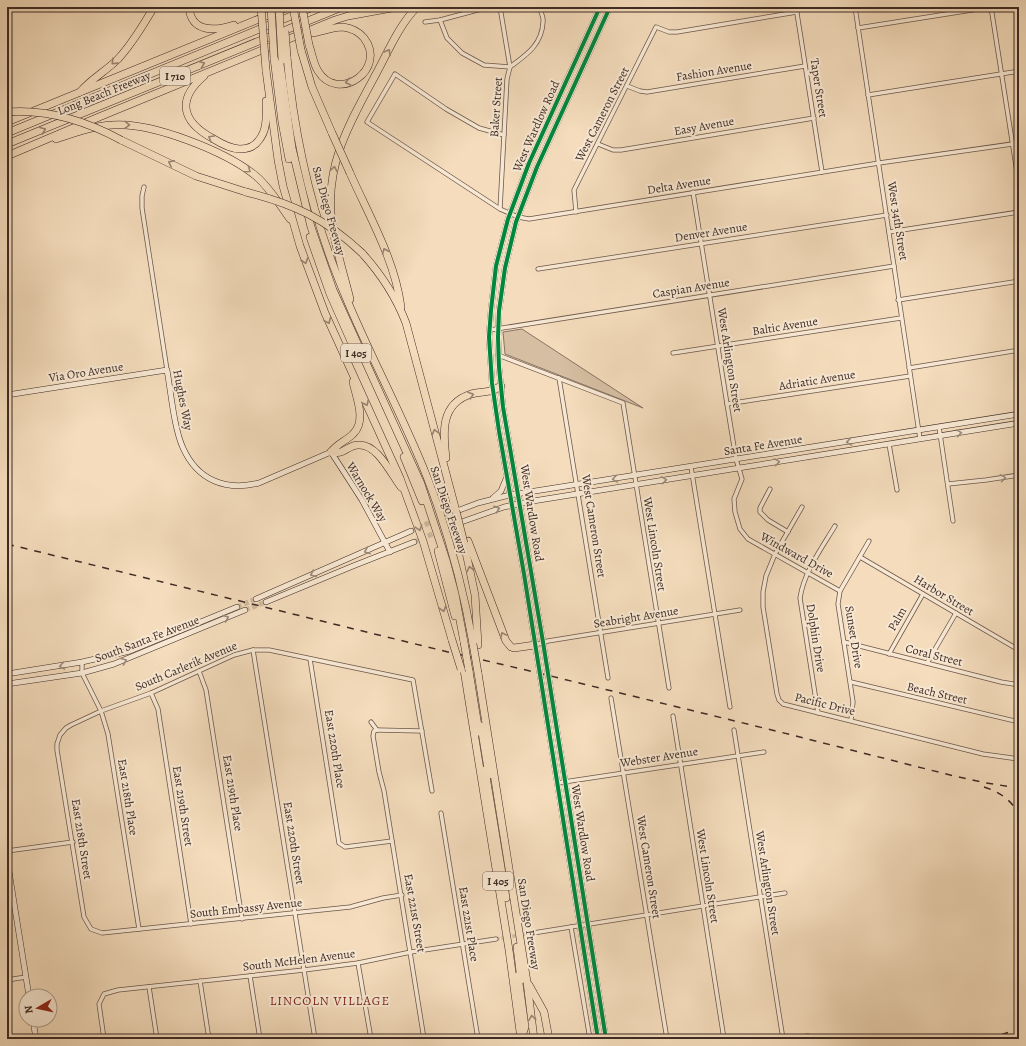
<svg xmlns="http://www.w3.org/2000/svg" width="1026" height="1046" font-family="Alegreya,serif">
<rect width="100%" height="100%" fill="#f4dcbc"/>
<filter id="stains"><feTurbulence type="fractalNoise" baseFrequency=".005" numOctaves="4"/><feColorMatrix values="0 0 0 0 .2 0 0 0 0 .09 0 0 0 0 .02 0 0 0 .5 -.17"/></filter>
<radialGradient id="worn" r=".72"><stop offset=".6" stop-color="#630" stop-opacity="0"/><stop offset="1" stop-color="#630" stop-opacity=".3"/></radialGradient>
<polygon fill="#d5bea2" stroke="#897464" points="522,329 643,408 505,354 503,332"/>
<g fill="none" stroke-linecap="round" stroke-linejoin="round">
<polyline stroke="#cfb99e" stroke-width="3.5" stroke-dasharray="3.5 2" stroke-linecap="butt" points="496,939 533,933"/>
<g stroke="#cfb99e" stroke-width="5" stroke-dasharray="5 2.5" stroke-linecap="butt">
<polyline points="411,531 449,514"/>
<polyline points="414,542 453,525"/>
<polyline points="237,607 256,599"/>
<polyline points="245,610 266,602"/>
</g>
<defs>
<g id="street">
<polyline points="500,7 510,67 507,79 500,209"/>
<polyline points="796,7 822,172"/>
<polyline points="855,7 920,439"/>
<polyline points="991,7 1019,185"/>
<path d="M440,20l7,18 15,15 22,12 26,2c16,-12 32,-22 33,-45 1,-4 -2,-10 -4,-15"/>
<polyline points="425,22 440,20 489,7"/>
<polyline points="858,28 991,7"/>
<polyline points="627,86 640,91 647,92 805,66"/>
<polyline points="868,95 1019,71"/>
<polyline points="504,135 479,128 446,109 395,74 367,122 500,209 518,217 529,219 879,163 1019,143"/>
<polyline points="598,144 613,150 621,150 814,118"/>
<polyline points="144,187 142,196 142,208 167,370"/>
<polyline points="693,192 727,404 736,459 742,479 734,499 735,512 740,529 748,539 840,591"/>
<polyline points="576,212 574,190 656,27 669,32 677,32 797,12"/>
<polyline points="889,232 1019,212"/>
<polyline points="538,269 887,215"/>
<polyline points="898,300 1019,281"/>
<polyline points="490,330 894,266"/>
<polyline points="673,353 901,318"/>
<polyline points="498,355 623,403 669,688"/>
<polyline points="909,368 1019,350"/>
<polyline points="559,378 608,678"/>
<polyline points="727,404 910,376"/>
<polyline points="939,427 953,521"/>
<polyline points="889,444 897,490"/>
<polyline points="691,467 730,707"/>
<polyline points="948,484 986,480 1019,475"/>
<polyline points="770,489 760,508 760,512 768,520 788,532"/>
<polyline points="802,507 775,554 766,576 763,592 763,607 777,694 779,700 783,704 983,754 1019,759"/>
<polyline points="860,557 1019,650"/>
<polyline points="844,642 1001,682 1019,685"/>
<polyline points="535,645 548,641 740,610"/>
<polyline points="253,650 315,1039"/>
<polyline points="889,654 923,594"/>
<polyline points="310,659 339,843 345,847 392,841"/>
<polyline points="82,662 82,673 101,711 108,734 139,929"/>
<polyline points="927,663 956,613"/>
<polyline points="199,671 206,690 242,919"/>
<polyline points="851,682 1019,722"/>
<polyline points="151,693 158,709 191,924"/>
<polyline points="611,698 667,1039"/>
<path d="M818,713l-18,-115c4,-26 21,-49 35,-72"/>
<polyline points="673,716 724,1039"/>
<polyline points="851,720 853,702 838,604 840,591 869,541"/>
<polyline points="371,722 377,730"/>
<polyline points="377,730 374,731 373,736 379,772 384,791 424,1039"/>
<polyline points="377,730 422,731"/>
<polyline points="734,730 783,1039"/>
<polyline points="557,783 764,752"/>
<polyline points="441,813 478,1039"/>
<polyline points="7,851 73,842"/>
<polyline points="402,895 383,898 350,907 102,933 91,929 84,917 57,750 57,744 60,735 66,728 71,725 101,711 151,693 234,655 253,650 269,650 413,680 432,791"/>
<polyline points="571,927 590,1039"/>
<polyline points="533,933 785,893"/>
<polyline points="358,963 371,1039"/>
<polyline points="250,976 260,1039"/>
<polyline points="7,980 26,977"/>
<polyline points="200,981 209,1039"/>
<polyline points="149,987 157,1039"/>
<polyline points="104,1039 99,1004 104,994 118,990 304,970 358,963 411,952 496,939"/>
<polyline points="786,1039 808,1036"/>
</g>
<g id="secondary">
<path d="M7,395l160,-25c4,23 7,58 16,78 15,33 43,43 76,35l72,-31 31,48 28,52"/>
<polyline points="493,498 501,491 506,479"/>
<polyline points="449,514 478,503 510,495 1019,414"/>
<polyline points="453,525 504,507 533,501 1019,423"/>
<polyline points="256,599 411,531"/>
<polyline points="266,602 353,566 414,542"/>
<polyline points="7,674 82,662 130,651 237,607"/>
<polyline points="7,684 82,673 114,664 245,610"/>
<polyline points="7,859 29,996"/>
<polyline points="33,1020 36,1039"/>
<polyline points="598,1039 524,574 499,431 492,383 489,337 491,310 496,266 508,219 529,163 600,7"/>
<polyline points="606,1039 543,642 503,407 499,367 498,337 499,311 505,268 516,222 537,167 610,7"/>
</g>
<g id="highway">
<path d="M189,7c2,26 26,24 45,18"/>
<path d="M309,45c3,8 4,18 9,26 20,33 70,-2 46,-33 -5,-6 -13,-10 -21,-11 -10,0 -20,4 -30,6"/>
<polyline points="301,50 312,87 332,133"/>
<polyline points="279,57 292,148 311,227 333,290 421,484 446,560 455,594 464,642"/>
<path d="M287,57c7,77 24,154 53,226 26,66 61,128 87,194 21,54 36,110 46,167"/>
<polyline points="274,58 282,122 289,159"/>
<polyline points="266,70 278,160 283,186 300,246 325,313 400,478 423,541 452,640"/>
<path d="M204,76c-27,23 -23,45 8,62 8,5 18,11 28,11 8,0 15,-3 19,-9 9,-11 7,-26 7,-39"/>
<path d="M80,92c11,-13 26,-21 38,-33 15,-16 25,-34 36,-52"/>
<polyline points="7,122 288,7"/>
<polyline points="7,133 313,7"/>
<path d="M56,139c18,-6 37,-13 56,-14 40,-3 113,26 144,51 14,12 23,28 34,43"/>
<polyline points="121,140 196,176 246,192"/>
<polyline points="7,144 342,7"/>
<polyline points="7,156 99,117 335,20 348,16 397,7"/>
<path d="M350,173c19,43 45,87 51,134"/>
<polyline points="310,237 330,294 356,353"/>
<path d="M362,253c19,21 34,44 44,70l50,188"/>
<path d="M350,299c-6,-25 -15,-51 -18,-77 -8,-56 18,-100 44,-148 12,-22 23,-49 41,-67"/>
<path d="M331,452c3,0 7,1 10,0 6,-2 10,-7 17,-7 19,-2 33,29 43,42"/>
<path d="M331,452c7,-9 15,-11 22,-18 14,-13 3,-37 0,-52"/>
<polyline points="404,457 422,501"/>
<path d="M446,458c-3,-25 -6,-54 25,-64 12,-3 17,0 30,-8"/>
<polyline points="468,541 506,641 511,647 514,648 535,645"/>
<polyline points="464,543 475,595 478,645"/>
<polyline points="438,551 455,616"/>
<polyline points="464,670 509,950 521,1039"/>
<polyline points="469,671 479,732"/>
<polyline points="478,673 527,982 534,1039"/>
<polyline points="481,726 489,775"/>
<polyline points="485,770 506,898"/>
<polyline points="517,947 521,980"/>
<polyline points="518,976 525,1027 523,1033"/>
<polyline points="529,985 544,1012 549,1039"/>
</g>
</defs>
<use href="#street" stroke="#6b574b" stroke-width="5"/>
<use href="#secondary" stroke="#3d2b25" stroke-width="6"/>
<use href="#highway" stroke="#3d2b25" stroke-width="8"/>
<use href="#street" stroke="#f8e8d3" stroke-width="3.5"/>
<use href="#secondary" stroke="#f8e8d3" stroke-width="5"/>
<use href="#highway" stroke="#f4dcbc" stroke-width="7"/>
<g stroke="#3d2b25" stroke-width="1.5" stroke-dasharray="7 7" stroke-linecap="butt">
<polyline points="7,544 444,651 526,670 780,732 954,776 986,783 1019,788"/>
<path d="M984,787c16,5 27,13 35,27"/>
<polyline points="988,1039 1019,1029"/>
</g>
<defs>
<g id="highway-bridge">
<polyline points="261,7 266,70"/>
<polyline points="271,7 274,58"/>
<polyline points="279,7 282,60"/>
<polyline points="293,7 301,50"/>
<polyline points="302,7 309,45"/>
<polyline points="285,31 287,57"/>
<path d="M7,112c40,-3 79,9 114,28"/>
<polyline points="332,133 350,173"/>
<path d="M246,192c48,12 80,27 116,61"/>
<polyline points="456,511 464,543"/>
<polyline points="452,640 461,669"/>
<polyline points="464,642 469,671"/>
<polyline points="473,644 478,673"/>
</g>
</defs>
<use href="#highway-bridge" stroke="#3d2b25" stroke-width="8" stroke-linecap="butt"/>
<use href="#highway-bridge" stroke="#f4dcbc" stroke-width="7"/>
<defs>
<g id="cycleway">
<polyline points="598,1039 524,574 499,431 492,383 489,337 491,310 496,266 508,219 529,163 600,7"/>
<polyline points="606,1039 543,642 503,407 499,367 498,337 499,311 505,268 516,222 537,167 610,7"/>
</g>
</defs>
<use href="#cycleway" stroke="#f8e8d3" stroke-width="6"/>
<use href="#cycleway" stroke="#00873e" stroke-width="4"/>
</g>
<defs><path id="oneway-chevron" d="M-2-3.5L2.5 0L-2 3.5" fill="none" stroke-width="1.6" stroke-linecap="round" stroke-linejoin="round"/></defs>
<g stroke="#988470">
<use href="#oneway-chevron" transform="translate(388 52) rotate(-61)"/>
<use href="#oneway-chevron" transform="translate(114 62) rotate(136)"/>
<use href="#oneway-chevron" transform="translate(202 64) rotate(-22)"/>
<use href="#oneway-chevron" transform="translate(348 82) rotate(168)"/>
<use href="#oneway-chevron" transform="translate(127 125) rotate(4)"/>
<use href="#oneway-chevron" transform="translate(43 130) rotate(-22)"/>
<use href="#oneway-chevron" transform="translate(211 138) rotate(-150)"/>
<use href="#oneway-chevron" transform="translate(171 163) rotate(-154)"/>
<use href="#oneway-chevron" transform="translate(334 169) rotate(-80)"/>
<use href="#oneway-chevron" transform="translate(248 170) rotate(35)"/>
<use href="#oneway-chevron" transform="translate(385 251) rotate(-113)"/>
<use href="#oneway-chevron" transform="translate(305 261) rotate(71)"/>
<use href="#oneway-chevron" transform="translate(328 321) rotate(66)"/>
<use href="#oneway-chevron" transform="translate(471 395) rotate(-18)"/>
<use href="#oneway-chevron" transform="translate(366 403) rotate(65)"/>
<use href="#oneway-chevron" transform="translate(435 432) rotate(-105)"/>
<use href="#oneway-chevron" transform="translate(419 528) rotate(72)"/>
<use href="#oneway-chevron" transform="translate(470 569) rotate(-102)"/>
<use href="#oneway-chevron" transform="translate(443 609) rotate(74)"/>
<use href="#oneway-chevron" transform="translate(503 635) rotate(-114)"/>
<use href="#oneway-chevron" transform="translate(532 1018) rotate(-97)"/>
</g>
<g stroke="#9a8a7c">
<use href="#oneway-chevron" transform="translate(959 433) rotate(-9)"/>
<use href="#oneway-chevron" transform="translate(849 442) rotate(171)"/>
<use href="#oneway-chevron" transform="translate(777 462) rotate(-9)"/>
<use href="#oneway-chevron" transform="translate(1003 478) rotate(-9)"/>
<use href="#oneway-chevron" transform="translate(615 479) rotate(171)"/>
<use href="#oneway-chevron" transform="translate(664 480) rotate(-9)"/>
<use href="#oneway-chevron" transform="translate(497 509) rotate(-18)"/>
<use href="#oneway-chevron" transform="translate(367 551) rotate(157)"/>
<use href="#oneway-chevron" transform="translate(313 574) rotate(157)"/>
<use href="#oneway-chevron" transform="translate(226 618) rotate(-23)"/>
<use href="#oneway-chevron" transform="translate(124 661) rotate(-21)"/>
<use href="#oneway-chevron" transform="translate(62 666) rotate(170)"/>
</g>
<g text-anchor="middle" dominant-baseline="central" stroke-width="4" stroke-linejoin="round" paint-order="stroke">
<g fill="#f8e8d3" stroke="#756459" stroke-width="1">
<rect x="160" y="67" width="30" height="18" rx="3"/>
<rect x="341" y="344" width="30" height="18" rx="3"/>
<rect x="483" y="872" width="30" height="18" rx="3"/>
</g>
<g font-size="11" font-weight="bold" fill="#3d2b25">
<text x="175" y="76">I 710</text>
<text x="356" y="353">I 405</text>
<text x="498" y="881">I 405</text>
</g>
<g font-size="12" fill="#3d2b25" stroke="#f8e8d3">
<text transform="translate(714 71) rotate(-9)">Fashion Avenue</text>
<text transform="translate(819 88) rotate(81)">Taper Street</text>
<text transform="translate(104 93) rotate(-22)">Long Beach Freeway</text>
<text transform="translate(496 107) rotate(-86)">Baker Street</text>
<text transform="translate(602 114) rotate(-63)">West Cameron Street</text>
<text transform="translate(536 126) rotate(-66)">West Wardlow Road</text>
<text transform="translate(704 126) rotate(-10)">Easy Avenue</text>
<text transform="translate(679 185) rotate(-9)">Delta Avenue</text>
<text transform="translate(329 211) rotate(74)">San Diego Freeway</text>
<text transform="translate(898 221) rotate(81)">West 34th Street</text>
<text transform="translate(711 232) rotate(-9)">Denver Avenue</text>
<text transform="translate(691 288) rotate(-9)">Caspian Avenue</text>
<text transform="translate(785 326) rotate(-9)">Baltic Avenue</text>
<text transform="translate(730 360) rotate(81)">West Arlington Street</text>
<text transform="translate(86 372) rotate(-9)">Via Oro Avenue</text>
<text transform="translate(817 380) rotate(-9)">Adriatic Avenue</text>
<text transform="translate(183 400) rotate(79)">Hughes Way</text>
<text transform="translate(763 445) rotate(-9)">Santa Fe Avenue</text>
<text transform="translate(367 492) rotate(59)">Warnock Way</text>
<text transform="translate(449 510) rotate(71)">San Diego Freeway</text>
<text transform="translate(532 513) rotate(81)">West Wardlow Road</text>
<text transform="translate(594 526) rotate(81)">West Cameron Street</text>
<text transform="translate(655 544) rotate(81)">West Lincoln Street</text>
<text transform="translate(797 555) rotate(29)">Windward Drive</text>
<text transform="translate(944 595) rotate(31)">Harbor Street</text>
<text transform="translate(636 617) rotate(-9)">Seabright Avenue</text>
<text transform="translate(897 619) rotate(-60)">Palm</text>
<text transform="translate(854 637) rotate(81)">Sunset Drive</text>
<text transform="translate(816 638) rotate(81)">Dolphin Drive</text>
<text transform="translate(147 639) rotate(-21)">South Santa Fe Avenue</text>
<text transform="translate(934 655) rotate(14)">Coral Street</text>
<text transform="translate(186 666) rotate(-23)">South Carlerik Avenue</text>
<text transform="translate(937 693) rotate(13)">Beach Street</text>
<text transform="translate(825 704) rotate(14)">Pacific Drive</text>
<text transform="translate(335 749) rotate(81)">East 220th Place</text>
<text transform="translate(659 757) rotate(-9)">Webster Avenue</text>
<text transform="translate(233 793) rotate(81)">East 219th Place</text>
<text transform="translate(128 797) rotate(81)">East 218th Place</text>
<text transform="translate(183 806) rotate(81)">East 219th Street</text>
<text transform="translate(583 833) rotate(81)">West Wardlow Road</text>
<text transform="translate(82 839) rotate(81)">East 218th Street</text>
<text transform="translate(294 843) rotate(81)">East 220th Street</text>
<text transform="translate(649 867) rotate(81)">West Cameron Street</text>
<text transform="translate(708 876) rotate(81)">West Lincoln Street</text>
<text transform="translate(768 883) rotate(81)">West Arlington Street</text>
<text transform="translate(246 908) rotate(-6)">South Embassy Avenue</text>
<text transform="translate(415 913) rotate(80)">East 221st Street</text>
<text transform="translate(469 924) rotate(81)">East 221st Place</text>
<text transform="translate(529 924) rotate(81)">San Diego Freeway</text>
<text transform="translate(299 960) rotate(-7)">South McHelen Avenue</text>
</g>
<g font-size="13" letter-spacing="1" fill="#7a1f14" stroke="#f8e8d3">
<text x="330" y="1000">LINCOLN VILLAGE</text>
</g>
</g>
<rect width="1026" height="1046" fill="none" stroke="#f4dcbc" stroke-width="24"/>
<rect x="8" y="8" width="1010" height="1030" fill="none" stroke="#3d2b25" stroke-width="2"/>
<rect x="12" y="12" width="1002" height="1022" fill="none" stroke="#3d2b25"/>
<g transform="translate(38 1008) rotate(261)"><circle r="19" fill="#f8e8d3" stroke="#ad9c8d"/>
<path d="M0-3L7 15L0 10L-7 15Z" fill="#8f2418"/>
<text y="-6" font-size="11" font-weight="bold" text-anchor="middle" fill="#3d2b25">N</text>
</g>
<rect width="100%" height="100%" filter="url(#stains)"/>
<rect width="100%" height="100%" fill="url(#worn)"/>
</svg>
